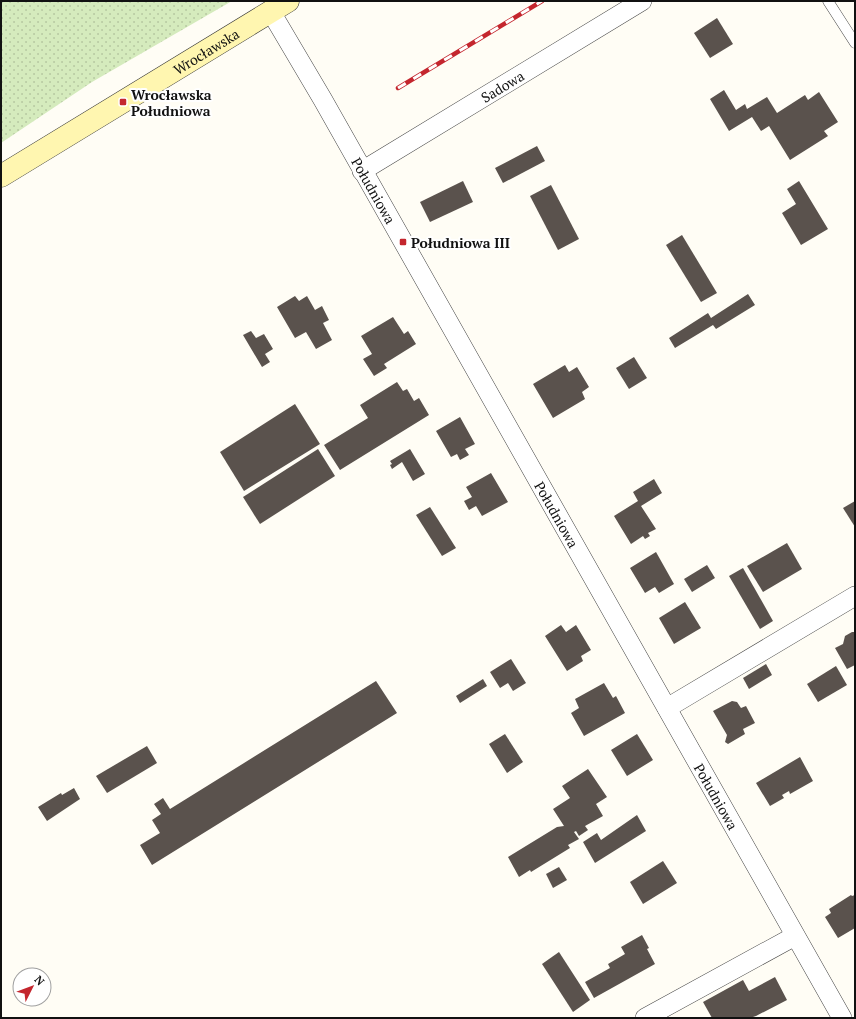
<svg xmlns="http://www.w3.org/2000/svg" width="856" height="1019" font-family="'PT Serif',serif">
<defs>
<pattern id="grass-dots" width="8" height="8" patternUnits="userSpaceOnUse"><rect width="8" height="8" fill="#d5ebbd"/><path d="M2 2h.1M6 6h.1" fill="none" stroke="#b6c8a1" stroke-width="1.8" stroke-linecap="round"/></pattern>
</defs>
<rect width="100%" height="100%" fill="#fffdf5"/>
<polygon fill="url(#grass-dots)" points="1,1 232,1 92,82 1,143"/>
<g fill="#5a524d">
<polygon points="717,18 733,44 710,58 694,33"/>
<polygon points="724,90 736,110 745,104 747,109 767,97 777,113 805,95 808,100 819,92 838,122 824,131 828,136 790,160 769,126 761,131 752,117 729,131 710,99"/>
<polygon points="537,146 545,161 503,183 495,168"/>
<polygon points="463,181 473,202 430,222 420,202"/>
<polygon points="799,181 828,229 801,245 782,213 796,204 787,189"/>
<polygon points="551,185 579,239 558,250 530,196"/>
<polygon points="682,235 717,293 701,302 666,245"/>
<polygon points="748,294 755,305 716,329 713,325 675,348 669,338 708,313 711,318"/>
<polygon points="295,296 299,301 307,296 315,310 322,306 329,320 323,323 332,340 316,349 306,332 295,338 277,307"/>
<polygon points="393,317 404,334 408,331 416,344 384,364 387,368 374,376 363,359 372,354 361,336"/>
<polygon points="251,331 256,338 264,334 273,349 265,354 270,362 262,367 243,335"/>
<polygon points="634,357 647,378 629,389 616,368"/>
<polygon points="565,365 569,372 577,367 589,387 582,392 585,399 553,418 533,384"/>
<polygon points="397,382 403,391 407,389 414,401 419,398 429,415 340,470 324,445 368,418 360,405"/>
<polygon points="295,404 320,444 244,491 220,452"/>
<polygon points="460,417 475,444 465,449 469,455 460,460 457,454 451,457 436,431"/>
<polygon points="318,449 335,476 260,524 243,497"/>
<polygon points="410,449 425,474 413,481 402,462 392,469 390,465 392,464 390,461"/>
<polygon points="491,473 508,502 482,516 476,506 469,510 464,501 472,497 466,487"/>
<polygon points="654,479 662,493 641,506 656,529 648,533 650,536 645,539 643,536 631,544 614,516 638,501 633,492"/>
<polygon points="855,501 855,527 843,508"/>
<polygon points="430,507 456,548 442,556 416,515"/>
<polygon points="787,543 802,569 763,592 747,566"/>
<polygon points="656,552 674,584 659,593 655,587 645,593 630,568"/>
<polygon points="707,565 715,578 692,592 684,579"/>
<polygon points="743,568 773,621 760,629 729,576"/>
<polygon points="685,602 701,628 674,644 659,618"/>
<polygon points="561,625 566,632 576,625 591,650 581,656 583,661 567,671 545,636"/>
<polygon points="852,632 855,632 855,665 847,669 835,648 843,644 845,636"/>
<polygon points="511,659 526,683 513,691 508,683 500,688 490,672"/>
<polygon points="766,664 772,675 749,689 743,678"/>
<polygon points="836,666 847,685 818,702 807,684"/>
<polygon points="483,679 487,686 460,703 456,696"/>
<polygon points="376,681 397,713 152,865 140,845 160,833 152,820 161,814 154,804 163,798 170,809"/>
<polygon points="604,683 613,698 616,696 625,713 584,736 571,713 579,708 575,699"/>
<polygon points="732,701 737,702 741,708 746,706 755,723 743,729 745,734 728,744 725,742 727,735 713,711"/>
<polygon points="505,734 523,762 507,773 489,744"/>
<polygon points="637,734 653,760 627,776 611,750"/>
<polygon points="147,746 157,763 107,793 96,776"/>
<polygon points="800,757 813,781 790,794 789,791 782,795 784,798 770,806 756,783"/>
<polygon points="588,769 607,797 596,804 603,816 585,826 588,830 579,836 576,831 574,832 579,839 568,845 570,848 531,872 530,870 519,877 508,857 557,827 564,826 553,809 570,798 562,786"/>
<polygon points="74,788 80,799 47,821 38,807 61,793 62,795"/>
<polygon points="637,815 646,831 595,863 583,842 597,833 601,840"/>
<polygon points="663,861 677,883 643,904 630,882"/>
<polygon points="559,867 567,880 553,888 546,874"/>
<polygon points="851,895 852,896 855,895 855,928 838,938 825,917 831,913 829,909"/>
<polygon points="642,935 649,948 647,949 655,964 594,998 585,982 610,968 608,964 625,954 621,947"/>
<polygon points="559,952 590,1000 573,1012 542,964"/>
<polygon points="775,977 787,1000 756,1016 750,1018 712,1018 703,1002 743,980 749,991"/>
</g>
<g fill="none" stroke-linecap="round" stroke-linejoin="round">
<defs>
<polyline id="lane" points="828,1 855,43"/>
<g id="street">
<path id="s1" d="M271,12l52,88 519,918"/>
<path id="s2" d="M362,171l280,-170"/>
<polyline points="667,708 855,596"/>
<polyline points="645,1018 795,936"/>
</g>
<g id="secondary">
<path id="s3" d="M1,176l287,-175"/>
</g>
</defs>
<use href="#lane" stroke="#444" stroke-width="11"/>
<use href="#street" stroke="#444" stroke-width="20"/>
<use href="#secondary" stroke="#333" stroke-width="23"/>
<use href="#lane" stroke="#fff" stroke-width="10"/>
<use href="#street" stroke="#fff" stroke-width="19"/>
<use href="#secondary" stroke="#fff6b0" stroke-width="22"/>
<defs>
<polyline id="rail" points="398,88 542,1"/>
</defs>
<use href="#rail" stroke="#c4262e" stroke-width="4.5"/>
<use href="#rail" stroke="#fff" stroke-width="3" stroke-dasharray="9" stroke-linecap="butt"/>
</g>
<g fill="#c4262e" stroke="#fff" stroke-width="1.5">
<rect x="119" y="98" width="8" height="8" rx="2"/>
<rect x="399" y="238" width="8" height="8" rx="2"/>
</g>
<g text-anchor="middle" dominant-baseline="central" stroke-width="4" stroke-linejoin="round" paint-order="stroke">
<g font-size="14" fill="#111" stroke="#fff">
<text stroke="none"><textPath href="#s3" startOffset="240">Wrocławska</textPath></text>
<text stroke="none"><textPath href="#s2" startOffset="164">Sadowa</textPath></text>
<text stroke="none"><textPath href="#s1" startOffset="206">Południowa</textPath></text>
<text stroke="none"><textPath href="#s1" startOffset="578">Południowa</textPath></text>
<text stroke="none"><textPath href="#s1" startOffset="902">Południowa</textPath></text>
</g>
<g font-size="14" font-weight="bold" fill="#111" stroke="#fff" text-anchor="start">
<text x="131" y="94">Wrocławska<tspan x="131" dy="16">Południowa</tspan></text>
<text x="411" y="242">Południowa III</text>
</g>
</g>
<rect width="856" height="1019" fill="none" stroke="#111111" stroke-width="4"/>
<g transform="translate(32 987) rotate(48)"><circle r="19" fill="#ffffff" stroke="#a0a0a0"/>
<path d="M0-3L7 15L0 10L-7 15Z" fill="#c4262e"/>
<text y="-6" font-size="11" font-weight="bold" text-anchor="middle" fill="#111111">N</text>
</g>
</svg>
